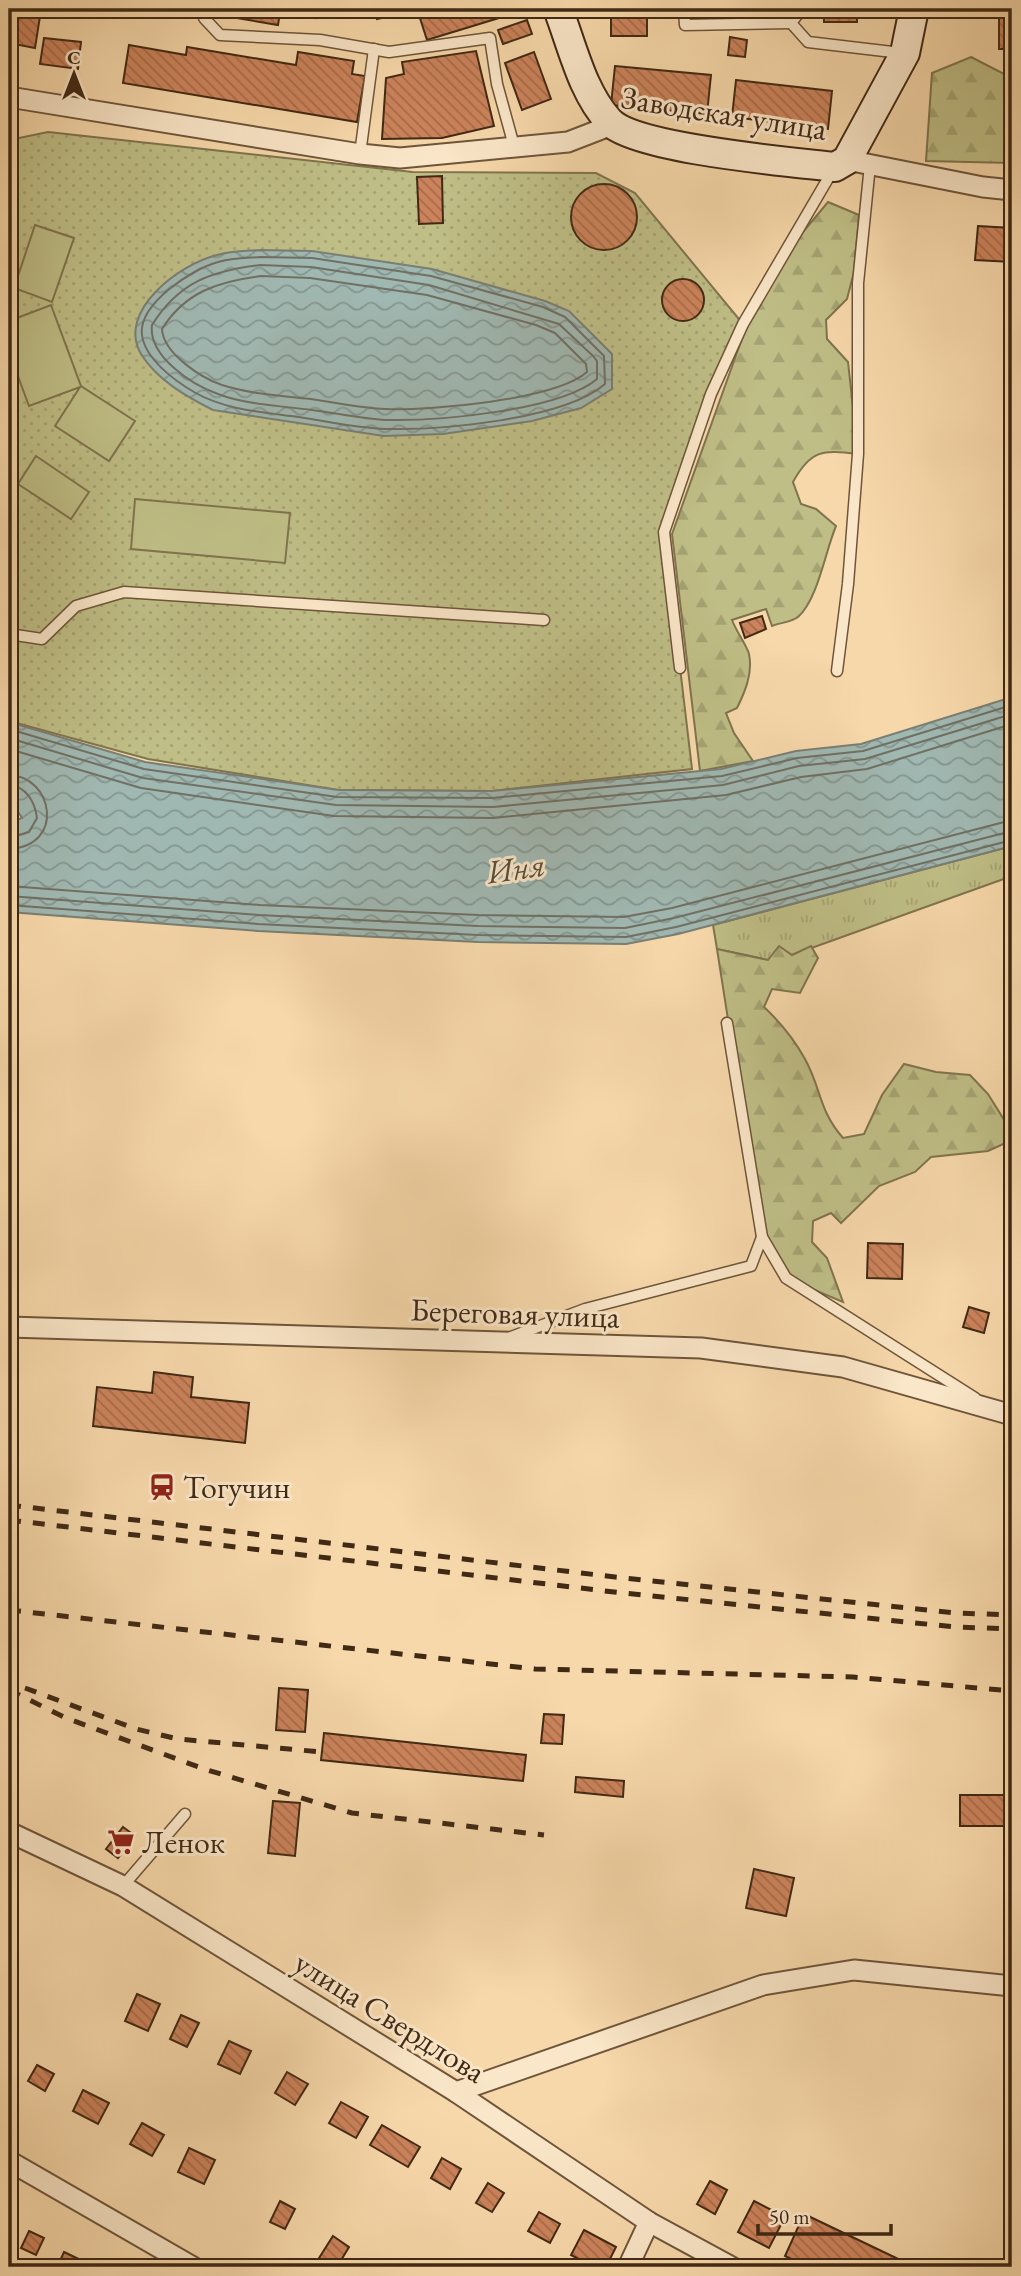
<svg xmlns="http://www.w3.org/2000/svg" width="1021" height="2276" font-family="'EB Garamond',serif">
<defs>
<pattern id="grass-tufts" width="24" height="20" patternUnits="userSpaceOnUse" patternTransform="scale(1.75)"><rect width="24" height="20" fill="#bfbe86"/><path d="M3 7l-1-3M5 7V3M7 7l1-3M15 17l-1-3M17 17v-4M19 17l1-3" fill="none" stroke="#a5a373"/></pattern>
<pattern id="forest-firs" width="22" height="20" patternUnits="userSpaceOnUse" patternTransform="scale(1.75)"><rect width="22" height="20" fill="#bfbe86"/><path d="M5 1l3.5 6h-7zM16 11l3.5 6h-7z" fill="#a5a373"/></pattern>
<pattern id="park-dots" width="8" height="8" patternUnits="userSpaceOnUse" patternTransform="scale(1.75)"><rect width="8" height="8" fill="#bfbe86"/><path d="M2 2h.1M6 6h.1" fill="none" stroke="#a5a373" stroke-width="1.8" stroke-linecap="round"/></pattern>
<pattern id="water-waves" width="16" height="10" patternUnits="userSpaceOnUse" patternTransform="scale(1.75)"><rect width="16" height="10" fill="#a0b8b2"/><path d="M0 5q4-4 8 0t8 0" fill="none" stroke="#849690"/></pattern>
<pattern id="building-back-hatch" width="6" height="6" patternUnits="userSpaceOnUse" patternTransform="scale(1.75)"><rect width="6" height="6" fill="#cc835b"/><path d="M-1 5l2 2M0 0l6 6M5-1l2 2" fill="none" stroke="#a76b4a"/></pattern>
</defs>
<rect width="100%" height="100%" fill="#f7d8aa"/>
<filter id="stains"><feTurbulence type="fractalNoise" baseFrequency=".00286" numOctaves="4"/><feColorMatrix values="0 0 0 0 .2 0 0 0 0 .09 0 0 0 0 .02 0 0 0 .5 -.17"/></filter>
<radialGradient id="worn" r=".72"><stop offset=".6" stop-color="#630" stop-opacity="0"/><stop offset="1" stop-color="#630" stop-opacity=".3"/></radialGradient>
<polygon fill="url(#grass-tufts)" stroke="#80744e" stroke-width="2" points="1012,846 1012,876 792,955 768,960 717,949 713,925"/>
<g fill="url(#forest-firs)" stroke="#80744e" stroke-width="2">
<polygon points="971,57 1012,78 1012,163 926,161 932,73"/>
<path d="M828,202l31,13 -5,57 -7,27 -21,21 1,19 21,23 10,92c-35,-4 -47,-5 -65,28l8,22 15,5 20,17c-11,26 -18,73 -38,91 -6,5 -19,6 -26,9l-6,-17 -34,11c4,11 15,26 17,34 4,19 -4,38 -12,54l-11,5 8,20 19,28 -53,10 -28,-237 91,-254z"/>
<path d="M779,946l13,9 19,-9 7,12 -18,35 -28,-4 -8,18c16,15 30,32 41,52 17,31 13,50 38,79l21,-4 18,-39 22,-31 32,8 34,3 18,19 20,32 4,-1v15l-24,11 -57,6 -16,15 -36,14 -38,37 -10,-10 -18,8 -1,21 15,16 16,44 -57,-24 -24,-41 -45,-288 51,11z"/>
</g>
<polygon fill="url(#park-dots)" stroke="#80744e" stroke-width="2" points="48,132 413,172 596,173 635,193 743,324 664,532 692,769 492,791 338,790 148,759 9,721 9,140"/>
<g fill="#bfbe86" stroke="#80744e" stroke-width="2">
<polygon points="35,225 74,238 52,302 14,288"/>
<polygon points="51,305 81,386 135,421 109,461 55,426 80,387 29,406 9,352 9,321"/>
<polygon points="36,456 89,492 71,519 18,484"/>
<polygon points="135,499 290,513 285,563 131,549"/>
</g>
<g fill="url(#water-waves)" stroke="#7a7f73" stroke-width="2">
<path d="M260,250l52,1 120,18 113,32 24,10 43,43v35l-31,19 -49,13 -89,13 -59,2 -171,-26c-26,-13 -56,-30 -72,-56 -25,-43 39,-90 76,-99 13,-4 29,-4 43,-5z"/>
<polygon points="1012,697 1012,846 678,934 626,944 478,942 258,931 9,912 9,823 22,818 9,798 9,722 145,762 338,790 492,791 721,769 796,751 861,744"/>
</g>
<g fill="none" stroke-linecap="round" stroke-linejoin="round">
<g stroke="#707064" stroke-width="2">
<path d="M260,257l52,1 119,18 112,31 22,10 39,39 1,28c-42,36 -164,46 -219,45 -32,-1 -64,-9 -95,-13 -32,-4 -68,-7 -97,-24 -19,-11 -49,-33 -52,-57 -4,-31 50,-66 76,-73 13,-4 29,-4 42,-5z"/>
<path d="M260,265l51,2 118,18 130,39 34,32 4,5v18c-38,32 -160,42 -211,41 -24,-1 -50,-7 -74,-10 -30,-4 -65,-5 -94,-16 -26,-9 -70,-38 -66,-69 27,-43 59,-54 108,-60z"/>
<path d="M261,276l49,2 117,17 109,30 19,8 31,31 1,8c-32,28 -158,39 -202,37 -24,-1 -49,-6 -74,-10 -29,-3 -61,-5 -89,-14 -21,-7 -59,-32 -60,-56 23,-37 57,-48 99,-53z"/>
<polyline points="9,729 144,769 337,797 492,798 722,776 797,758 863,751 1012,705"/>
<polyline points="9,738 143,778 336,805 493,807 723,785 799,766 865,759 1012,714"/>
<polyline points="9,749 141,788 334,816 493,818 726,795 801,777 867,769 1012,724"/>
<path d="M9,775c44,1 57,71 0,74"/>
<path d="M9,785c17,1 26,17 28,33l-8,14 -20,6"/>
<polyline points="9,886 260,905 478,915 624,917 672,908 1012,820"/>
<polyline points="9,896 259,915 478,926 625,928 674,918 1012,831"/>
<polyline points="9,905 258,924 478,935 626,937 676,927 1012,840"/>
</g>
</g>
<g fill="url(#building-back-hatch)" stroke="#402915" stroke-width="2">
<polygon points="9,9 41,10 35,48 9,43"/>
<polygon points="214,9 318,9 316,18 280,12 278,25 213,14"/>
<polygon points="375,9 403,9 404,13 377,19"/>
<polygon points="428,9 521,9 522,11 427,40 418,12"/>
<rect x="611" y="9" width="36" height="27"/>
<rect x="824" y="9" width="33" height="13"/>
<rect x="999" y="9" width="13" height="40"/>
<polygon points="527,20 532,34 503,44 498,30"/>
<polygon points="730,37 747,40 745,57 728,55"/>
<polygon points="44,38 81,42 78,69 40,64"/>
<polygon points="129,45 186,55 187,47 296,65 298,52 354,61 352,74 365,76 357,122 123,83"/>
<polygon points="476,51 494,126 442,138 382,139 386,78 404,74 402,62"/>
<polygon points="534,52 551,99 522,110 505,63"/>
<polygon points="615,66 711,75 707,114 611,105"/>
<polygon points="736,80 832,91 828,129 732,117"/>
<polygon points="442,176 443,223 419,224 417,177"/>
<circle cx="604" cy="217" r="33"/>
<polygon points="978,226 1012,228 1012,262 975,260"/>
<circle cx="683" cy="300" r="21"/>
<polygon points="762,616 766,629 745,638 740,623"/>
<polygon points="868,1243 903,1244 902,1279 867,1278"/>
<polygon points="969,1307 989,1313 984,1333 963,1327"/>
<polygon points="1011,1321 1012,1322 1012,1345 1005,1343"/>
<polygon points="154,1372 193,1377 191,1397 249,1403 245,1443 93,1426 97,1387 152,1393"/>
<polygon points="279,1688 308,1690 305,1732 276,1730"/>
<polygon points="544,1714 564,1715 562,1744 541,1743"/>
<polygon points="324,1733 526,1755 523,1781 321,1760"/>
<polygon points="576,1777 624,1781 623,1797 575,1792"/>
<rect x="960" y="1795" width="52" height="31"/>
<polygon points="273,1801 300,1803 295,1856 268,1853"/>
<polygon points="123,1827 135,1836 118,1858 106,1849"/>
<polygon points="754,1869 794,1878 786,1916 746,1908"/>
<polygon points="137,1994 160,2004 148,2031 125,2021"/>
<polygon points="181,2015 199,2023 187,2047 170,2039"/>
<polygon points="229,2041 251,2051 240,2074 218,2064"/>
<polygon points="37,2065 54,2074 45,2091 28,2081"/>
<polygon points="287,2072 308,2084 295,2105 275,2093"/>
<polygon points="83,2090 109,2103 98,2124 73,2111"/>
<polygon points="341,2102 368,2117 356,2138 329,2123"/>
<polygon points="142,2123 164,2135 152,2156 130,2144"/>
<polygon points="382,2125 420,2147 408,2167 370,2145"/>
<polygon points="189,2148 215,2160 204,2184 178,2172"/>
<polygon points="442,2158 461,2169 450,2189 431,2178"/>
<polygon points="710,2181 727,2190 715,2214 697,2204"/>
<polygon points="488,2183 504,2193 492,2212 476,2203"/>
<polygon points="280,2201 295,2209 285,2229 270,2222"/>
<polygon points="754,2201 785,2217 769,2248 738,2232"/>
<polygon points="539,2212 560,2224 550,2243 528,2231"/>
<polygon points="804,2214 915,2267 808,2267 785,2256"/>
<polygon points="584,2230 616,2247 606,2267 594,2267 571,2255"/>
<polygon points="29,2231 44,2238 36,2255 21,2248"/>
<polygon points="333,2236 349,2247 337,2267 319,2258"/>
<polygon points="64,2252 85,2262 82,2267 57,2267"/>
</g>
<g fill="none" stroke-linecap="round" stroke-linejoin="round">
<defs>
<g id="lane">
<polyline points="204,9 204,18 220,35 320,40 389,52 490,38 497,84 514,146"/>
<polyline points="684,9 685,25 791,23"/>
<polyline points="802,9 791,23 808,42 901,53"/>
<polyline points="360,154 374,49"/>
<polyline points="9,634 42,639 76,606 124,592 544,620"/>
<polyline points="680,668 664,532 711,394 743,324 833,170"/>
<polyline points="837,671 848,584 858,454 858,283 870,165"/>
<polyline points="762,1237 786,1278 975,1398"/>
<polyline points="511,1337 585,1309 751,1266 762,1237 727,1023"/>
<polyline points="123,1886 185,1814"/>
</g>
<g id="street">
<polyline points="9,97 360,154 400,158 568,142 612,125"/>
<polyline points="847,160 983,187 1012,190"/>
<polyline points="9,1327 701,1348 843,1367 1012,1415"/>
<polyline points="9,1832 123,1886 456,2092 649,2222 732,2267"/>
<polyline points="456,2092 763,1985 854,1970 1012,1986"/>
<polyline points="9,2161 193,2267"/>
<polyline points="628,2267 649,2222"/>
</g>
<path id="secondary" d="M558,9c14,36 24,83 51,112 25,28 184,41 226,46l12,-7 58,-107 9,-44"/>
</defs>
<use href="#lane" stroke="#6e553a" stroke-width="13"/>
<use href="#street" stroke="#6e553a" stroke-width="23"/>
<use href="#secondary" stroke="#402915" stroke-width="32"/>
<use href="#lane" stroke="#fae6c8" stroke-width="10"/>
<use href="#street" stroke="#fae6c8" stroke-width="19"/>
<use href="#secondary" stroke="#fae6c8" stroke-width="28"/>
<g stroke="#402915" stroke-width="5" stroke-dasharray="12 12" stroke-linecap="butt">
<polyline points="9,1505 615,1577 955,1613 1012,1615"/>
<polyline points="9,1520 614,1592 955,1627 1012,1629"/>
<polyline points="9,1610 535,1669 853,1677 1012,1691"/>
<polyline points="25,1688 136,1729 178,1739 322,1752"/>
<polyline points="9,1690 66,1718 204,1769 352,1813 544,1835"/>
</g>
</g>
<defs>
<symbol id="station-bare" viewBox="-9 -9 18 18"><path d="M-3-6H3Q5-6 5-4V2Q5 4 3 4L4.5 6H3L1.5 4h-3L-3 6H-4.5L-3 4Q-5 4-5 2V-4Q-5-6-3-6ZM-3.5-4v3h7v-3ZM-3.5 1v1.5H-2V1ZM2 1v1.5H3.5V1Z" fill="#8f2418" stroke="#fae6c8" stroke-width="2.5" paint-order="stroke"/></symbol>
<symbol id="supermarket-bare" viewBox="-9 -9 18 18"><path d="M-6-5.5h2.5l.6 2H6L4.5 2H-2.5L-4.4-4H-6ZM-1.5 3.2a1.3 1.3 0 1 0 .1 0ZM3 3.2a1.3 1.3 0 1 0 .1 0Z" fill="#8f2418" stroke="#fae6c8" stroke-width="2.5" paint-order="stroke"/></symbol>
</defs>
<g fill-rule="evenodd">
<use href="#station-bare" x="143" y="1468" width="38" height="38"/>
<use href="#supermarket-bare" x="102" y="1823" width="38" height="38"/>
</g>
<g text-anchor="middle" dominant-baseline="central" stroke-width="6" stroke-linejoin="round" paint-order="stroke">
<g font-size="32" fill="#402915" stroke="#fae6c8">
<text transform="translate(724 113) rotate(9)">Заводская улица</text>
<text transform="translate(515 1313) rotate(2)">Береговая улица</text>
<text transform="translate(390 2017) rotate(32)">улица Свердлова</text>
</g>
<g font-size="32" fill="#402915" stroke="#fae6c8" text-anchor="start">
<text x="183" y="1487">Тогучин</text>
<text x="142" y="1842">Ленок</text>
</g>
<g font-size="33" font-style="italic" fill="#584d3c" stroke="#fae6c8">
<text transform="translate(516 868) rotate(-8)">Иня</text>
</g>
</g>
<rect width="1021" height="2276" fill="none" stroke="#f7d8aa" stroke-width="35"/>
<rect x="10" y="10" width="1000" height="2255" fill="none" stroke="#402915" stroke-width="3.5"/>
<rect x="18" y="18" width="986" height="2241" fill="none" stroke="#402915" stroke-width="2"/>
<g transform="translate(74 74)" stroke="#fae6c8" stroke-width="5" paint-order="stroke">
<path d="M0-5L12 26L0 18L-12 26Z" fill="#402915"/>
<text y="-10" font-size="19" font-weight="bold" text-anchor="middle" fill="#402915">С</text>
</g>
<path d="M758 2224v10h133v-10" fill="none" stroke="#402915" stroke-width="3.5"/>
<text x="769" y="2224" font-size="21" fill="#402915" stroke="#fae6c8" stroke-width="5" paint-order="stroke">50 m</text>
<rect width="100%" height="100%" filter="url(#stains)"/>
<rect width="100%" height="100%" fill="url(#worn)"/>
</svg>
